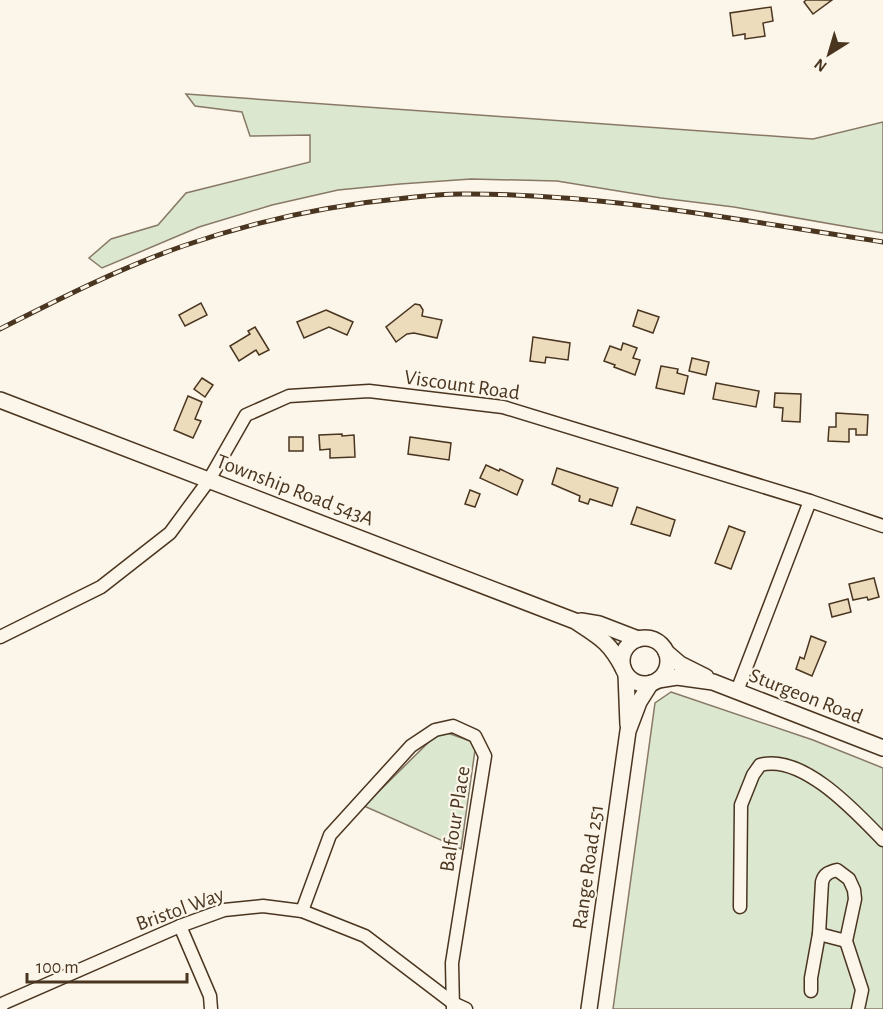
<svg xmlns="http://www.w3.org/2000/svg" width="883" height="1009" font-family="'Alegreya Sans',sans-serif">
<rect width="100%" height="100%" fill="#fbf6e9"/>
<g fill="#dce7d0" stroke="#887966" stroke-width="1.5">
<polygon points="186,94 813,139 883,122 883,233 734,207 661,198 557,181 471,179 400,184 338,190 272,205 199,227 102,268 89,258 111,239 158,225 186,193 310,162 310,135 250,136 242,112 195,106"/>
<polygon points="671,692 813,740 883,768 883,1009 613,1009 655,703"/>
<polygon points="445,732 470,741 475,750 461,849 364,806 437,734"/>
</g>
<g fill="#ecdcbc" stroke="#4a3520" stroke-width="1.5">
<polygon points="806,0 832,0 813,14 804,2"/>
<polygon points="771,7 773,21 763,23 765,36 745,39 745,34 733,36 730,13"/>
<polygon points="201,303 207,315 185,326 179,315"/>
<polygon points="415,304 420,305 423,310 422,316 442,320 437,338 414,333 407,334 396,342 386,327"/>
<polygon points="326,310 353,322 347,335 329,327 304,338 297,322"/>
<polygon points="638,310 659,317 653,333 633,326"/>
<polygon points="255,327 269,350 259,355 256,350 239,361 230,346 250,334 248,331"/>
<polygon points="533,337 570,343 568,360 546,357 545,363 530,361"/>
<polygon points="623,343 637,348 633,358 640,360 635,375 614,367 615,365 604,361 610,346 621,350"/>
<polygon points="692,358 709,362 706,375 689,371"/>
<polygon points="661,366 678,369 677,373 688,376 684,394 656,388"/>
<polygon points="202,378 213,385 205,397 194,389"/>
<polygon points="716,383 759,391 756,407 713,399"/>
<polygon points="775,393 801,394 800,422 782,421 783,408 774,407"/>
<polygon points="188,396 202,402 195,419 201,421 193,438 174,430"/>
<polygon points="836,413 868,415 867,435 856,435 856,429 849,429 849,442 828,441 829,427 836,427"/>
<polygon points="342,434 342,436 354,435 355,457 330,458 330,449 320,450 319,435"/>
<rect x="289" y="437" width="14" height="14"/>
<polygon points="410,437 451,443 449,460 408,454"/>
<polygon points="486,465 499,471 500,469 523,480 517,495 480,478"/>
<polygon points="557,468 618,488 612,506 590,499 588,504 579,501 580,496 552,484"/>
<polygon points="470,490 480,494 475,507 465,504"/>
<polygon points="637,507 675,520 670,536 631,524"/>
<polygon points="729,526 745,532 731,569 715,563"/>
<polygon points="874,578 879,597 868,600 867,597 853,600 849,584"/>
<polygon points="848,599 851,612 832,617 829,604"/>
<polygon points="811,636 826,642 812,676 796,669 800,657 804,659"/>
</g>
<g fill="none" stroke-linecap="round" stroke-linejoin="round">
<defs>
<g id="minor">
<polyline points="0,637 101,587 170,533 209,480 246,415 289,396 369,391 503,407 810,501 883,526"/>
<polyline points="737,691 810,501"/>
<path d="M740,907l1,-102 12,-30 7,-10c42,-12 96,47 123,75"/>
<polyline points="302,911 330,835 411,746 435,730 453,726 475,736 485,756 452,963 453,1009"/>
<polyline points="180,926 210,996 211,1009"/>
<polyline points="819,934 846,941"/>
<path d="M811,991v-13l8,-44 3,-52c2,-8 7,-10 15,-12l12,9 5,11 1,9 -9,42 16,49 -4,19"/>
<polyline points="0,1008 4,1003 180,926 224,910 263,906 302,911 365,936 453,1003 466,1009"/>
</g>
<g id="major">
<path d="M0,400l575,221c24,16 34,20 48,47"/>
<polyline points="581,621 599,624 638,639"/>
<circle cx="645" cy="661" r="23"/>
<polyline points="666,652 680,664 706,677"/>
<polyline points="626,674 628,725"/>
<polyline points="658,680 677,677 713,682 883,748"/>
<polyline points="589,1009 628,731 639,702 651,683"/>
</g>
</defs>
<use href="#minor" stroke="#4a3520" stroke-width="15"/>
<use href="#major" stroke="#4a3520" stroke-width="18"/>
<use href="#minor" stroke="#fbf6e9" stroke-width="12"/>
<use href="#major" stroke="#fbf6e9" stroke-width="15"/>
<defs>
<path id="rail" d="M0,329c59,-30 120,-61 183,-83 72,-25 147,-41 223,-48 18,-2 37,-4 55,-4 142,-1 282,27 422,48"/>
</defs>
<use href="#rail" stroke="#4a3520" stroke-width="5"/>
<use href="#rail" stroke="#fbf6e9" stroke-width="3" stroke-dasharray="9" stroke-linecap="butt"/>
</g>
<g text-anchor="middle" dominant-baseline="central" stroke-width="4.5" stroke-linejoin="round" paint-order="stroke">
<g font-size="21" fill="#4a3520" stroke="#fbf6e9">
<text transform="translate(462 385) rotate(8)">Viscount Road</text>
<text transform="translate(295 490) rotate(21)">Township Road 543A</text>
<text transform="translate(806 696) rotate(21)">Sturgeon Road</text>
<text transform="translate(455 819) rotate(-81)">Balfour Place</text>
<text transform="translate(588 867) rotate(-82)">Range Road 251</text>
<text transform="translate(180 909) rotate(-20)">Bristol Way</text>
</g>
</g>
<g transform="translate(829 54) rotate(217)" stroke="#fbf6e9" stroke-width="4.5" paint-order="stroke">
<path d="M0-4.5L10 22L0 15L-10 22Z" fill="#4a3520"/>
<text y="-9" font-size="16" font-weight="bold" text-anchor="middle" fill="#4a3520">N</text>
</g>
<path d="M27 973v9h160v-9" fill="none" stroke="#4a3520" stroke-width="3"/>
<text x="36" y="973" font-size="18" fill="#4a3520" stroke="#fbf6e9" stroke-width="4.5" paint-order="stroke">100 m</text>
</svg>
